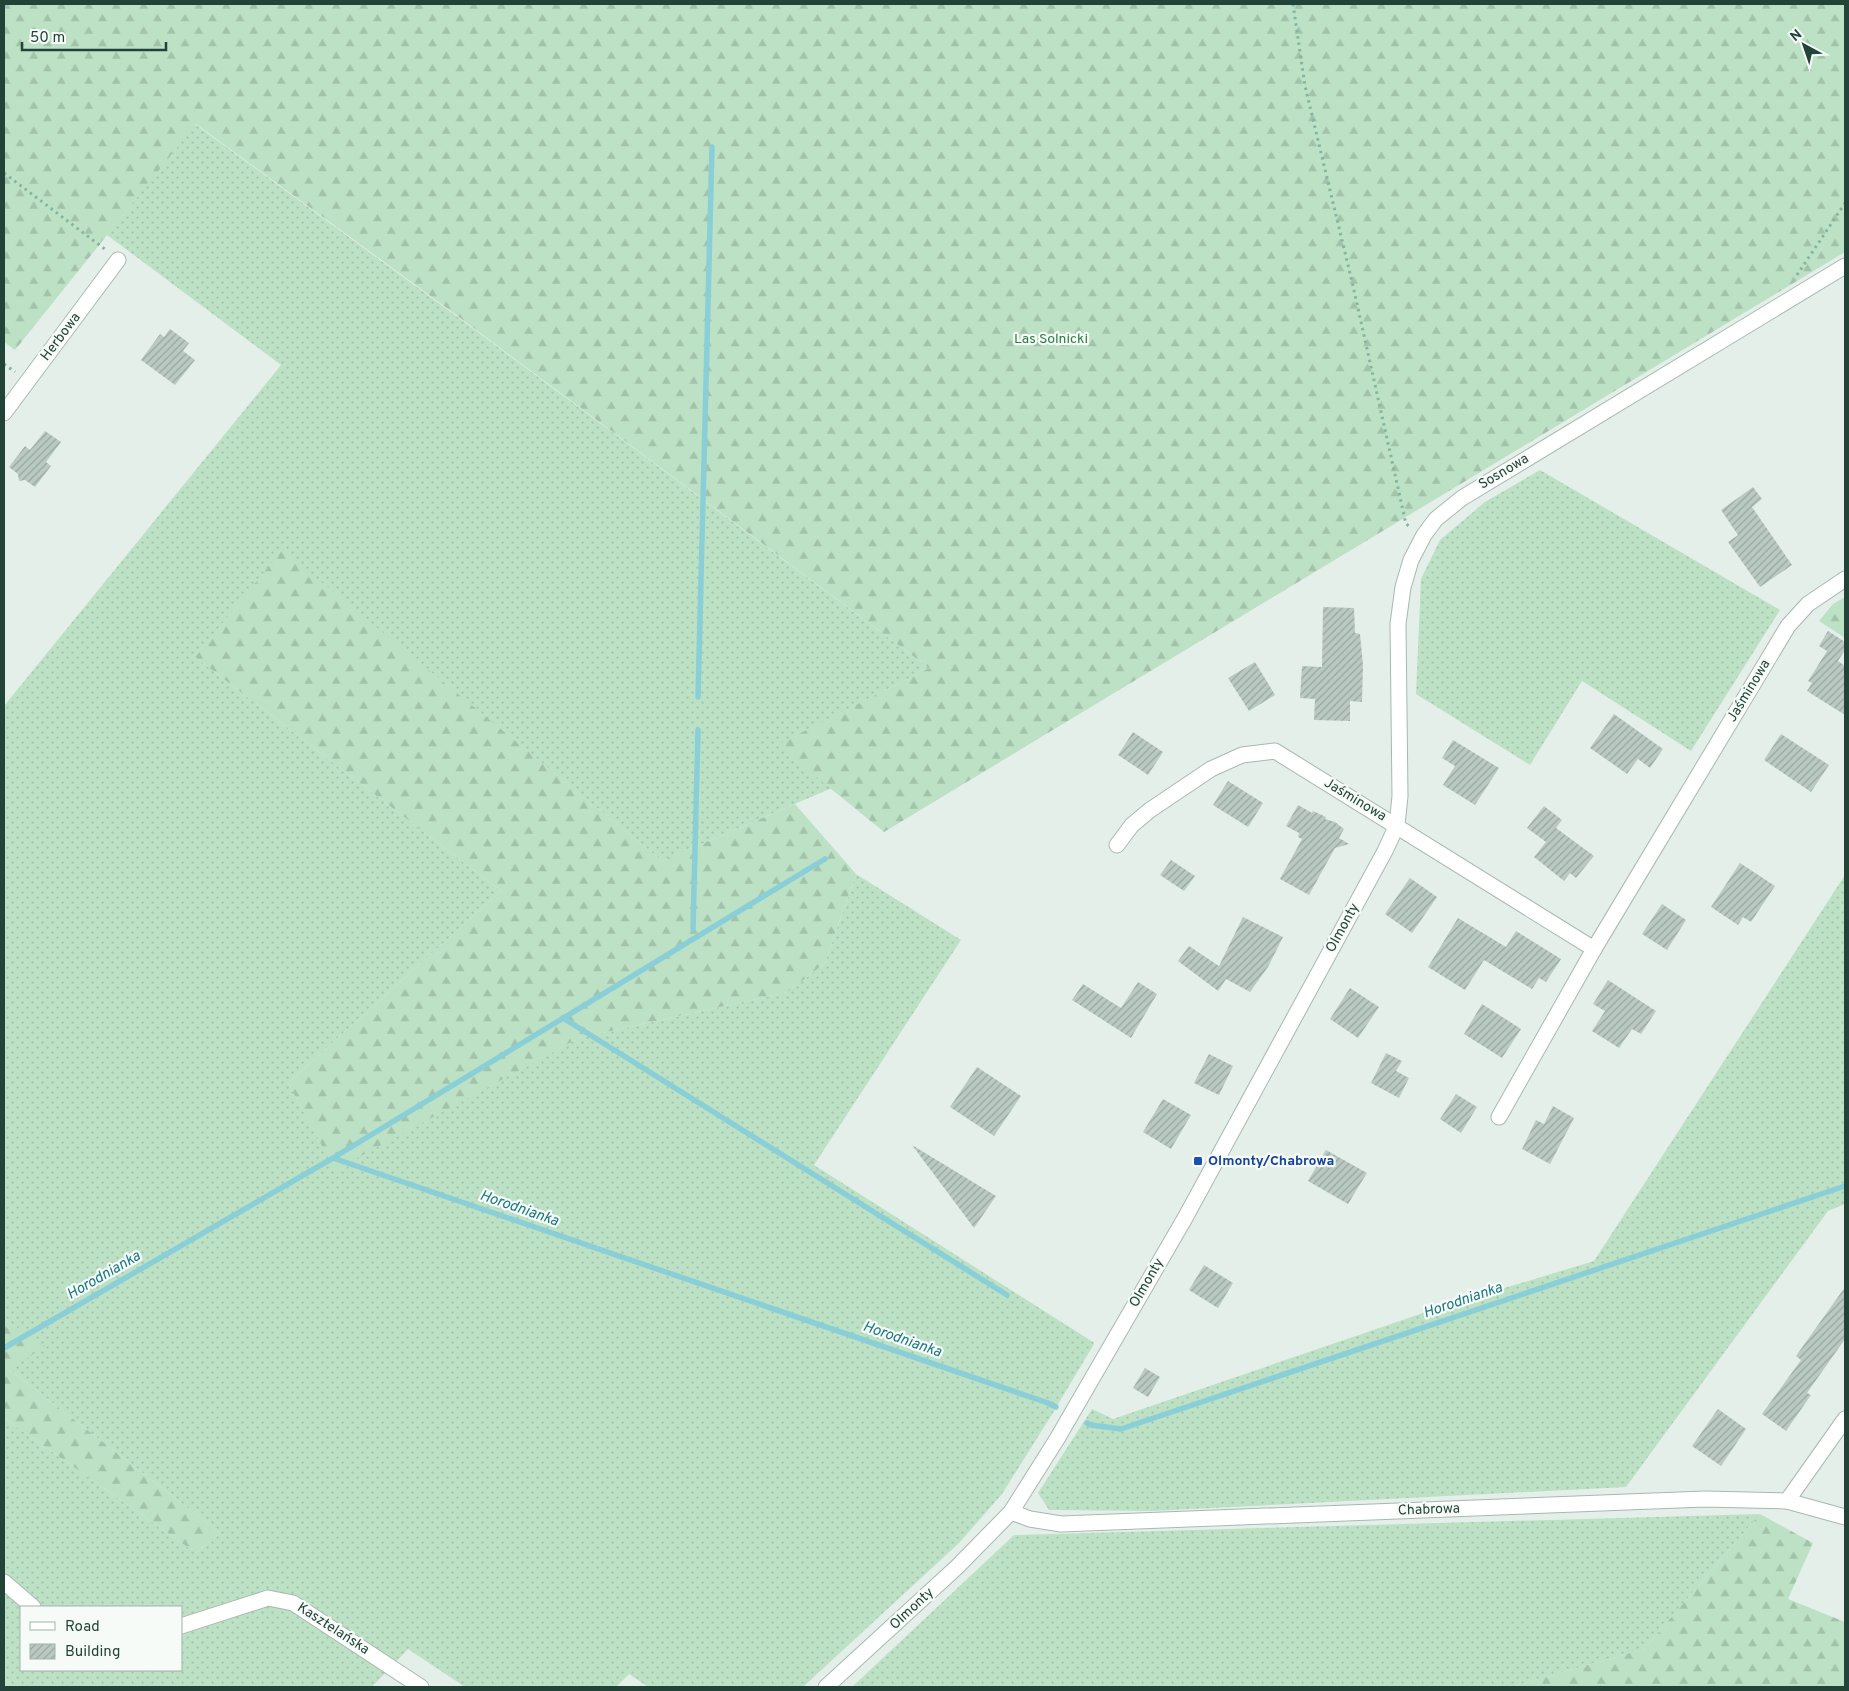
<svg xmlns="http://www.w3.org/2000/svg" width="1849" height="1691" font-family="Overpass,sans-serif">
<defs>
<pattern id="grass-dots" width="8" height="8" patternUnits="userSpaceOnUse" patternTransform="scale(1.25)"><rect width="8" height="8" fill="#bde1c5"/><path d="M2 2h.1M6 6h.1" fill="none" stroke="#a2c2aa" stroke-width="1.8" stroke-linecap="round"/></pattern>
<pattern id="forest-firs" width="22" height="20" patternUnits="userSpaceOnUse" patternTransform="scale(1.25)"><rect width="22" height="20" fill="#bde1c5"/><path d="M5 1l3.5 6h-7zM16 11l3.5 6h-7z" fill="#a2c2aa"/></pattern>
<pattern id="building-hatch" width="6" height="6" patternUnits="userSpaceOnUse" patternTransform="scale(1.25)"><rect width="6" height="6" fill="#bacac3"/><path d="M-1 1l2-2M0 6l6-6M5 7l2-2" fill="none" stroke="#97a69f"/></pattern>
</defs>
<rect width="100%" height="100%" fill="#e5efea"/>
<g fill="url(#grass-dots)" fill-rule="evenodd">
<path d="M195,124l245,180 489,364 -151,77 54,43 -170,73 -380,-310 -87,106 306,234 -213,192 47,86 244,-131 209,-46 37,-29 31,-89 105,66 -147,225 279,177 1,2 -43,72 -49,78 -43,49 -156,144h-155l-19,-13 -13,13h-151l-57,-38 -36,38h-368v-269l192,135 24,-20 -210,-163 -3,-49 -3,1v-616l277,-341 -174,-130zM21,1607h160v63h-160z"/>
<polygon points="1540,470 1780,610 1691,751 1582,681 1530,765 1416,694 1421,579 1440,540 1485,502"/>
<polygon points="1845,875 1845,1204 1828,1211 1626,1487 1152,1511 1049,1510 1038,1493 1092,1409 1113,1419 1432,1310 1594,1261"/>
<polygon points="1760,1514 1644,1649 1511,1687 852,1687 1014,1535"/>
</g>
<g fill="url(#forest-firs)">
<polygon points="4,4 1845,4 1845,252 884,832 777,745 929,668 440,303 196,124 15,350 4,342"/>
<polygon points="282,550 662,861 795,804 856,874 825,963 788,992 579,1038 335,1170 288,1083 501,891 195,657"/>
<polygon points="1845,597 1845,638 1819,621 1833,604"/>
<polygon points="6,1320 45,1346 10,1370 220,1533 196,1553 4,1418 4,1322"/>
<polygon points="1760,1514 1813,1543 1788,1599 1845,1622 1845,1687 1511,1687 1644,1649"/>
</g>
<g fill="none" stroke-linecap="round" stroke-linejoin="round">
<g stroke="#8acfd7" stroke-width="5.5">
<polyline points="698,697 712,147"/>
<polyline points="693,929 698,730"/>
<polyline points="563,1018 1007,1295"/>
<polyline points="333,1158 825,859"/>
<polyline points="4,1348 333,1158 1048,1403 1056,1407"/>
<polyline points="1087,1423 1091,1425 1121,1429 1845,1186"/>
</g>
</g>
<g fill="url(#building-hatch)">
<polygon points="170,329 189,343 183,351 195,360 175,385 141,360 160,334 164,337"/>
<polygon points="45,431 61,442 46,462 51,466 35,487 25,480 19,481 18,474 9,467 25,446 30,450"/>
<polygon points="1753,487 1762,499 1752,507 1792,565 1760,587 1728,542 1738,535 1721,510"/>
<polygon points="1323,607 1354,608 1355,633 1360,634 1363,665 1362,702 1350,701 1350,721 1314,720 1315,699 1300,698 1302,666 1322,667"/>
<polygon points="1828,631 1845,642 1845,650 1838,661 1845,666 1845,715 1807,691 1812,683 1808,681 1827,651 1819,646"/>
<polygon points="1255,662 1275,695 1249,711 1228,678"/>
<polygon points="1614,714 1663,749 1650,768 1638,759 1627,774 1590,748"/>
<polygon points="1133,732 1163,752 1148,775 1118,755"/>
<polygon points="1781,734 1829,765 1811,792 1764,760"/>
<polygon points="1453,740 1499,768 1475,805 1443,785 1455,766 1442,758"/>
<polygon points="1228,781 1263,803 1248,827 1213,805"/>
<polygon points="1298,805 1312,813 1313,811 1326,817 1325,819 1335,822 1344,829 1339,838 1349,844 1335,848 1309,895 1280,879 1302,839 1298,837 1299,833 1286,826"/>
<polygon points="1544,806 1562,820 1556,828 1594,856 1576,878 1570,873 1564,881 1534,857 1546,842 1527,828"/>
<polygon points="1171,860 1195,876 1184,891 1160,875"/>
<polygon points="1740,863 1775,886 1751,922 1743,917 1738,925 1711,907"/>
<polygon points="1410,878 1437,897 1412,933 1385,914"/>
<polygon points="1662,904 1686,920 1667,950 1642,934"/>
<polygon points="1243,917 1283,937 1268,967 1250,992 1226,979 1218,991 1178,961 1189,946 1219,966"/>
<polygon points="1458,918 1506,947 1516,931 1561,959 1546,982 1539,978 1532,989 1484,960 1465,990 1428,967"/>
<polygon points="1608,980 1656,1011 1641,1034 1632,1029 1619,1048 1592,1031 1605,1011 1593,1004"/>
<polygon points="1138,982 1157,994 1131,1038 1072,1000 1083,984 1121,1008"/>
<polygon points="1350,988 1379,1007 1358,1038 1330,1019"/>
<polygon points="1482,1004 1521,1029 1502,1058 1464,1034"/>
<polygon points="1386,1053 1402,1061 1396,1071 1409,1078 1399,1098 1371,1083"/>
<polygon points="1209,1054 1233,1066 1219,1095 1194,1083"/>
<polygon points="977,1067 1021,1096 994,1136 950,1107"/>
<polygon points="1456,1094 1477,1107 1461,1133 1440,1119"/>
<polygon points="1163,1099 1191,1115 1171,1149 1143,1132"/>
<polygon points="1553,1106 1574,1118 1550,1164 1522,1149 1536,1120 1544,1124"/>
<polygon points="912,1145 996,1196 974,1228"/>
<polygon points="1326,1150 1367,1173 1348,1204 1308,1181"/>
<polygon points="1204,1265 1233,1283 1218,1308 1189,1290"/>
<polygon points="1845,1287 1845,1339 1807,1393 1811,1395 1786,1431 1762,1414 1801,1360 1796,1356"/>
<polygon points="1145,1368 1160,1377 1148,1397 1133,1388"/>
<polygon points="1718,1409 1746,1429 1721,1466 1692,1446"/>
</g>
<g fill="none" stroke-linecap="round" stroke-linejoin="round">
<defs>
<g id="minor">
<polyline points="4,413 118,260"/>
<polyline points="1117,845 1132,825 1150,810 1211,769 1242,755 1275,751 1594,949"/>
<polyline points="1499,1117 1594,949 1788,626 1808,604 1845,579"/>
<polyline points="1787,1501 1845,1419"/>
<polyline points="1011,1512 1030,1519 1061,1524 1705,1499 1787,1501 1845,1517"/>
<polyline points="4,1582 33,1607"/>
<polyline points="181,1626 268,1598 293,1603 421,1687"/>
</g>
<polyline id="tertiary" points="826,1687 957,1567 1011,1512 1057,1439 1185,1218 1385,851 1397,825 1400,796 1398,624 1403,587 1411,560 1424,535 1436,519 1462,498 1845,266"/>
</defs>
<use href="#minor" stroke="#a7b8b1" stroke-width="17"/>
<use href="#tertiary" stroke="#a7b8b1" stroke-width="17"/>
<g stroke="#84b4a2" stroke-width="3" stroke-dasharray="2.5 4" stroke-linecap="butt">
<polyline points="1293,4 1305,86 1353,286 1406,524 1409,526"/>
<polyline points="4,173 106,250"/>
<polyline points="1797,275 1845,203"/>
<polyline points="4,364 15,372"/>
</g>
<use href="#minor" stroke="#fff" stroke-width="15"/>
<use href="#tertiary" stroke="#fff" stroke-width="15"/>
</g>
<rect fill="#1a4fb4" stroke="#f6fbf8" stroke-width="2" x="1193" y="1156" width="10" height="10" rx="2.5"/>
<g text-anchor="middle" dominant-baseline="central" stroke-width="4.5" stroke-linejoin="round" paint-order="stroke">
<g font-size="14" fill="#224338" stroke="#f6fbf8">
<text transform="translate(61 337) rotate(-53)">Herbowa</text>
<text transform="translate(1504 472) rotate(-31)">Sosnowa</text>
<text transform="translate(1749 691) rotate(-59)">Jaśminowa</text>
<text transform="translate(1355 800) rotate(31)">Jaśminowa</text>
<text transform="translate(1343 928) rotate(-61)">Olmonty</text>
<text transform="translate(1147 1283) rotate(-60)">Olmonty</text>
<text transform="translate(1429 1510) rotate(-2)">Chabrowa</text>
<text transform="translate(912 1609) rotate(-43)">Olmonty</text>
<text transform="translate(333 1629) rotate(33)">Kasztelańska</text>
</g>
<g font-size="14" fill="#2a7c45" stroke="#f6fbf8">
<text x="1051" y="339">Las Solnicki</text>
</g>
<g font-size="14" font-weight="bold" fill="#164399" stroke="#f6fbf8" text-anchor="start">
<text x="1208" y="1161">Olmonty/Chabrowa</text>
</g>
<g font-size="15" font-style="italic" fill="#187783" stroke="#f6fbf8">
<text transform="translate(519 1209) rotate(19)">Horodnianka</text>
<text transform="translate(104 1276) rotate(-30)">Horodnianka</text>
<text transform="translate(1463 1301) rotate(-19)">Horodnianka</text>
<text transform="translate(902 1340) rotate(19)">Horodnianka</text>
</g>
</g>
<rect width="1849" height="1691" fill="none" stroke="#224338" stroke-width="10"/>
<rect x="20" y="1606" width="162" height="65" fill="#f6fbf8" stroke="#a1b1ab"/>
<rect x="30" y="1622" width="25" height="8" fill="#ffffff" stroke="#a1b1ab"/>
<text x="65" y="1631" font-size="15" fill="#224338">Road</text>
<rect x="30" y="1644" width="25" height="15" fill="url(#building-hatch)" stroke="#a1b1ab"/>
<text x="65" y="1656" font-size="15" fill="#224338">Building</text>
<g transform="translate(1804 45) rotate(320)" stroke="#f6fbf8" stroke-width="4" paint-order="stroke">
<path d="M0-4L9 19L0 12L-9 19Z" fill="#224338"/>
<text y="-8" font-size="14" font-weight="bold" text-anchor="middle" fill="#224338">N</text>
</g>
<path d="M22 42v8h144v-8" fill="none" stroke="#224338" stroke-width="2.5"/>
<text x="30" y="42" font-size="15" fill="#224338" stroke="#f6fbf8" stroke-width="4" paint-order="stroke">50 m</text>
</svg>
